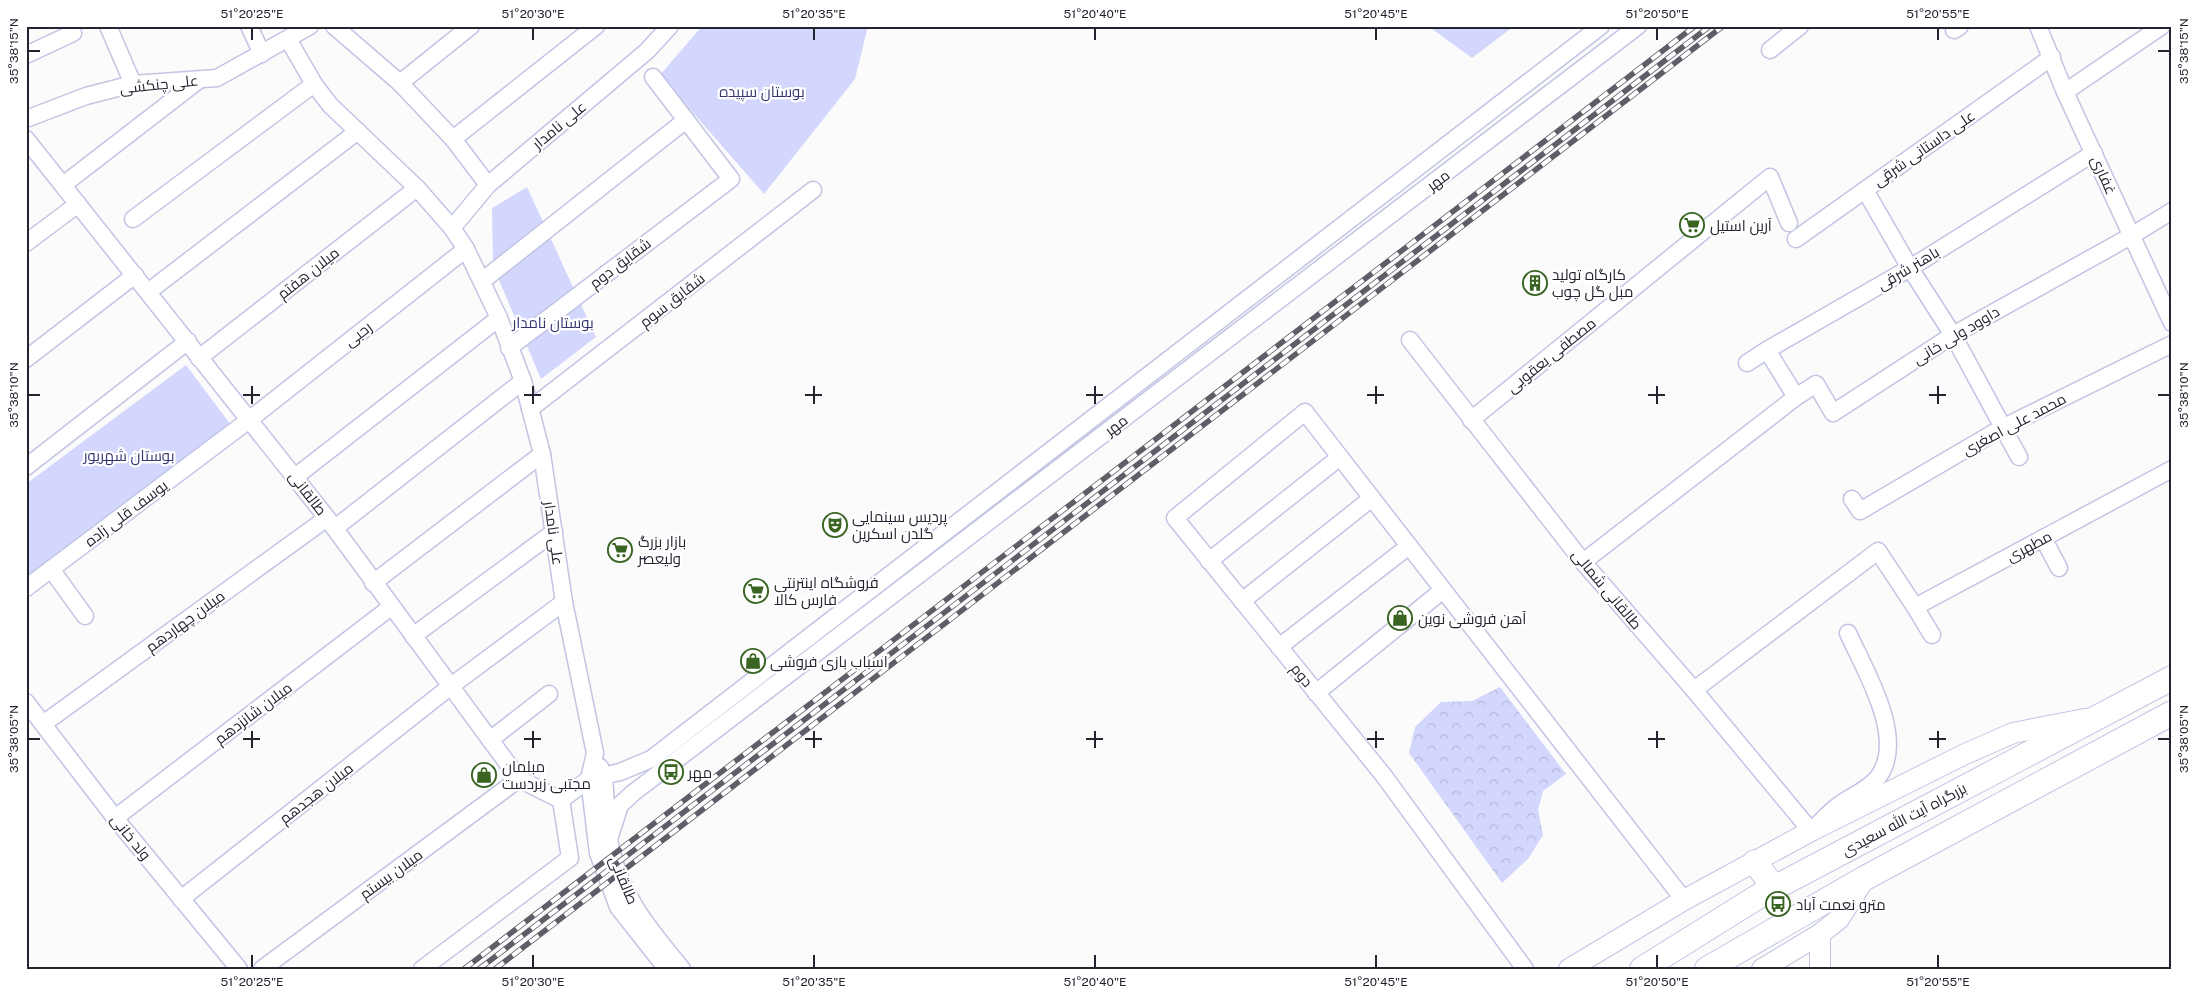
<svg xmlns="http://www.w3.org/2000/svg" width="2198" height="995" font-family="'Public Sans',Cairo,sans-serif">
<defs>
<pattern id="forest-crowns" width="20" height="18" patternUnits="userSpaceOnUse" patternTransform="scale(1.25)"><rect width="20" height="18" fill="#d3d7fd"/><path d="M2 6a3 3 0 1 1 6 0M12 15a3 3 0 1 1 6 0" fill="none" stroke="#b5b8d9"/></pattern>
</defs>
<rect width="100%" height="100%" fill="#fbfbfb"/>
<polygon fill="url(#forest-crowns)" points="1500,687 1566,774 1543,791 1538,810 1543,835 1528,859 1502,883 1409,753 1415,727 1441,702 1472,701"/>
<g fill="#d3d7fd">
<polygon points="702,26 868,26 855,79 764,194 660,75"/>
<polygon points="1428,26 1514,26 1472,58"/>
<polygon points="527,187 596,337 541,379 493,266 492,208"/>
<polygon points="186,365 231,425 26,578 26,484"/>
</g>
<g fill="none" stroke-linecap="round" stroke-linejoin="round">
<defs>
<g id="minor">
<polyline points="108,26 133,84"/>
<polyline points="249,26 262,54"/>
<polyline points="334,26 400,83 453,139 488,185"/>
<polyline points="2038,26 2065,92 2172,323"/>
<polyline points="1954,30 1960,26"/>
<polyline points="288,39 314,84 330,105 417,188 452,228 466,249 499,318 523,381 542,454 564,602 595,753 589,779 598,853 618,907 667,969"/>
<polyline points="1770,50 1800,26"/>
<polyline points="26,55 73,33"/>
<polyline points="400,83 471,26"/>
<polyline points="2065,92 2162,26"/>
<polyline points="26,119 86,96 133,84 217,78 310,26"/>
<polyline points="26,139 327,518 519,779 561,800 589,779 620,772 651,759 1601,26"/>
<polyline points="453,139 596,26"/>
<polyline points="63,185 199,80"/>
<polyline points="1865,190 1910,268 1953,335 2019,457"/>
<polyline points="133,219 314,84"/>
<polyline points="452,228 488,185 647,51 670,26"/>
<polyline points="1796,239 2052,57"/>
<polyline points="26,243 78,204"/>
<polyline points="482,281 686,120"/>
<polyline points="148,292 358,131"/>
<path d="M1410,340l173,222 111,128 117,141c9,-8 18,-19 28,-26 12,-9 31,-16 40,-29 27,-39 -14,-105 -31,-143"/>
<polyline points="509,348 731,179 653,77"/>
<polyline points="1767,350 1796,397"/>
<polyline points="199,358 417,188"/>
<polyline points="26,359 135,275"/>
<polyline points="1747,363 1767,350 1910,268 2094,153"/>
<polyline points="530,409 813,190"/>
<polyline points="1471,420 1770,177 1789,223"/>
<polyline points="26,467 188,341"/>
<polyline points="295,477 499,318"/>
<polyline points="1852,499 1860,511 2002,428 2172,344"/>
<polyline points="335,528 523,381"/>
<polyline points="2043,538 2059,568"/>
<polyline points="1209,561 1340,457"/>
<polyline points="1583,562 1796,397 1816,384 1833,413 1953,335 2131,236 2172,211"/>
<polyline points="51,569 85,616"/>
<polyline points="373,583 542,454"/>
<polyline points="26,588 249,420 466,249"/>
<polyline points="1242,601 1372,498"/>
<polyline points="1932,635 1915,607 2172,469"/>
<polyline points="413,636 554,532"/>
<polyline points="1279,647 1409,546"/>
<polyline points="1694,690 1878,551 1915,607"/>
<polyline points="1316,693 1443,590"/>
<polyline points="26,702 115,818 239,969"/>
<polyline points="43,724 327,518"/>
<polyline points="490,740 549,694"/>
<path d="M600,767l4,10c2,21 2,52 7,72 11,49 40,82 71,120"/>
<polyline points="115,818 391,607"/>
<polyline points="610,836 620,805 633,793 1638,26"/>
<polyline points="181,899 451,686 564,602"/>
<polyline points="262,969 519,779"/>
<polyline points="422,969 570,858 561,800"/>
<polyline points="1525,969 1384,776 1175,518 1305,412 1684,900"/>
</g>
<g id="major">
<polyline points="1569,969 1684,900 1811,831 1963,755 2013,733 2085,719"/>
<polyline points="1762,969 1820,934 1839,919 1865,878"/>
<polyline points="1820,969 1820,934"/>
</g>
<g id="highway">
<polyline points="1755,862 1774,888"/>
<polyline points="1642,969 1759,896 2172,678"/>
<polyline points="1707,969 1865,878 2172,713"/>
</g>
</defs>
<use href="#minor" stroke="#c1c5e3" stroke-width="19"/>
<use href="#major" stroke="#c1c5e3" stroke-width="22"/>
<use href="#highway" stroke="#c1c5e3" stroke-width="26"/>
<use href="#minor" stroke="#fff" stroke-width="16"/>
<use href="#major" stroke="#fff" stroke-width="20"/>
<use href="#highway" stroke="#fff" stroke-width="24"/>
<defs>
<g id="rail">
<polyline points="464,969 1695,26"/>
<polyline points="479,969 1710,26"/>
<polyline points="495,969 1723,26"/>
</g>
</defs>
<use href="#rail" stroke="#5d5e67" stroke-width="5.5"/>
<use href="#rail" stroke="#fff" stroke-width="4" stroke-dasharray="11" stroke-linecap="butt"/>
</g>
<path fill="none" stroke="#232430" stroke-width="2" d="M252,28v12M533,28v12M814,28v12M1095,28v12M1376,28v12M1657,28v12M1938,28v12M28,51h12M2158,51h12M252,386v18M533,386v18M814,386v18M1095,386v18M1376,386v18M1657,386v18M1938,386v18M28,395h12M243,395h17M524,395h17M805,395h17M1086,395h17M1367,395h17M1648,395h17M1929,395h17M2158,395h12M252,731v17M533,731v17M814,731v17M1095,731v17M1376,731v17M1657,731v17M1938,731v17M28,739h12M243,739h17M524,739h17M805,739h17M1086,739h17M1367,739h17M1648,739h17M1929,739h17M2158,739h12M252,955v13M533,955v13M814,955v13M1095,955v13M1376,955v13M1657,955v13M1938,955v13"/>
<defs>
<symbol id="supermarket-ring" viewBox="-11 -11 22 22"><circle r="9.5" fill="#fff" stroke="#396422" stroke-width="1.5"/><path d="M-6-5.5h2.5l.6 2H6L4.5 2H-2.5L-4.4-4H-6ZM-1.5 3.2a1.3 1.3 0 1 0 .1 0ZM3 3.2a1.3 1.3 0 1 0 .1 0Z" fill="#396422"/></symbol>
<symbol id="building-ring" viewBox="-11 -11 22 22"><circle r="9.5" fill="#fff" stroke="#396422" stroke-width="1.5"/><path d="M-4-6H4V6H1V3H-1V6H-4ZM-2.5-4.3h1.7v1.8h-1.7ZM.8-4.3h1.7v1.8H.8ZM-2.5-1h1.7V.8h-1.7ZM.8-1h1.7V.8H.8Z" fill="#396422"/></symbol>
<symbol id="theatre-ring" viewBox="-11 -11 22 22"><circle r="9.5" fill="#fff" stroke="#396422" stroke-width="1.5"/><path d="M-5-5.5Q0-4 5-5.5V0Q5 5 0 6Q-5 5-5 0ZM-3.3-2.5H-1v1.5H-3.3ZM1-2.5H3.3v1.5H1ZM-2.8 1Q0 5.5 2.8 1Z" fill="#396422"/></symbol>
<symbol id="shop-ring" viewBox="-11 -11 22 22"><circle r="9.5" fill="#fff" stroke="#396422" stroke-width="1.5"/><path d="M-5-2.5h2.3a2.7 3.5 0 0 1 5.4 0H5L5.5 6h-11ZM-1.5-2.5h3a1.5 2.3 0 0 0-3 0Z" fill="#396422"/></symbol>
<symbol id="bus-ring" viewBox="-11 -11 22 22"><circle r="9.5" fill="#fff" stroke="#396422" stroke-width="1.5"/><path d="M-5-6H5V4H4V6H2V4H-2V6H-4V4H-5ZM-3.5-4V0h7V-4ZM-3.5 1.2v1.5H-2V1.2ZM2 1.2v1.5H3.5V1.2Z" fill="#396422"/></symbol>
</defs>
<g fill-rule="evenodd">
<use href="#supermarket-ring" x="1678" y="211" width="28" height="28"/>
<use href="#building-ring" x="1521" y="269" width="28" height="28"/>
<use href="#theatre-ring" x="821" y="511" width="28" height="28"/>
<use href="#supermarket-ring" x="606" y="536" width="28" height="28"/>
<use href="#supermarket-ring" x="742" y="577" width="28" height="28"/>
<use href="#shop-ring" x="1386" y="604" width="28" height="28"/>
<use href="#shop-ring" x="739" y="647" width="28" height="28"/>
<use href="#bus-ring" x="657" y="758" width="28" height="28"/>
<use href="#shop-ring" x="470" y="761" width="28" height="28"/>
<use href="#bus-ring" x="1764" y="890" width="28" height="28"/>
</g>
<g text-anchor="middle" dominant-baseline="central" stroke-width="4.5" stroke-linejoin="round" paint-order="stroke">
<g font-size="15" fill="#232430" stroke="#fff">
<text transform="translate(159 84) rotate(-6)">علی چنکشی</text>
<text transform="translate(559 125) rotate(-40)">علی نامدار</text>
<text transform="translate(1924 148) rotate(-35)">علی داستانی شرقی</text>
<text transform="translate(2104 175) rotate(66)">غفاری</text>
<text transform="translate(1438 180) rotate(-37)">مهر</text>
<text transform="translate(620 263) rotate(-37)">شقایق دوم</text>
<text transform="translate(1908 268) rotate(-31)">باهنر شرقی</text>
<text transform="translate(308 273) rotate(-38)">میلان هفتم</text>
<text transform="translate(672 300) rotate(-38)">شقایق سوم</text>
<text transform="translate(358 334) rotate(-38)">رحبی</text>
<text transform="translate(1956 335) rotate(-31)">داوود ولی خانی</text>
<text transform="translate(1551 355) rotate(-39)">مصطفی یعقوبی</text>
<text transform="translate(2014 424) rotate(-28)">محمد علی اصغری</text>
<text transform="translate(1116 425) rotate(-37)">مهر</text>
<text transform="translate(308 493) rotate(52)">طالقانی</text>
<text transform="translate(126 513) rotate(-37)">یوسف قلی زاده</text>
<text transform="translate(554 533) rotate(82)">علی نامدار</text>
<text transform="translate(2029 546) rotate(-28)">مطهری</text>
<text transform="translate(1607 589) rotate(50)">طالقانی شمالی</text>
<text transform="translate(185 621) rotate(-36)">میلان چهاردهم</text>
<text transform="translate(1302 675) rotate(51)">دوم</text>
<text transform="translate(253 713) rotate(-37)">میلان شانزدهم</text>
<text transform="translate(316 793) rotate(-38)">میلان هجدهم</text>
<text transform="translate(1904 819) rotate(-28)">بزرگراه آیت الله سعیدی</text>
<text transform="translate(131 837) rotate(51)">ولد خانی</text>
<text transform="translate(391 874) rotate(-36)">میلان بیستم</text>
<text transform="translate(624 880) rotate(67)">طالقانی</text>
</g>
<g font-size="15" fill="#353670" stroke="#fff">
<text x="762" y="91">بوستان سپیده</text>
<text x="553" y="322">بوستان نامدار</text>
<text x="129" y="455">بوستان شهریور</text>
</g>
<g font-size="15" fill="#232430" stroke="#fff" text-anchor="start">
<text x="1710" y="225">آرین استیل</text>
<text x="1552" y="274">کارگاه تولید<tspan x="1552" dy="17">مبل گل چوب</tspan></text>
<text x="852" y="516">پردیس سینمایی<tspan x="852" dy="17">گلدن اسکرین</tspan></text>
<text x="638" y="541">بازار بزرگ<tspan x="638" dy="17">ولیعصر</tspan></text>
<text x="774" y="582">فروشگاه اینترنتی<tspan x="774" dy="17">فارس کالا</tspan></text>
<text x="1418" y="618">آهن فروشی نوین</text>
<text x="770" y="661">اسباب بازی فروشی</text>
<text x="502" y="766">مبلمان<tspan x="502" dy="17">مجتبی زبردست</tspan></text>
<text x="688" y="772">مهر</text>
<text x="1796" y="904">مترو نعمت آباد</text>
</g>
</g>
<rect width="2198" height="995" fill="none" stroke="#ffffff" stroke-width="55"/>
<rect x="28" y="28" width="2142" height="940" fill="none" stroke="#232430" stroke-width="2"/>
<g font-size="12" text-anchor="middle" fill="#232430">
<text x="252" y="18">51°20'25"E</text>
<text x="533" y="18">51°20'30"E</text>
<text x="814" y="18">51°20'35"E</text>
<text x="1095" y="18">51°20'40"E</text>
<text x="1376" y="18">51°20'45"E</text>
<text x="1657" y="18">51°20'50"E</text>
<text x="1938" y="18">51°20'55"E</text>
<text transform="translate(14 51) rotate(-90)" y="4">35°38'15"N</text>
<text transform="translate(2184 51) rotate(-90)" y="4">35°38'15"N</text>
<text transform="translate(14 395) rotate(-90)" y="4">35°38'10"N</text>
<text transform="translate(2184 395) rotate(-90)" y="4">35°38'10"N</text>
<text transform="translate(14 739) rotate(-90)" y="4">35°38'05"N</text>
<text transform="translate(2184 739) rotate(-90)" y="4">35°38'05"N</text>
<text x="252" y="986">51°20'25"E</text>
<text x="533" y="986">51°20'30"E</text>
<text x="814" y="986">51°20'35"E</text>
<text x="1095" y="986">51°20'40"E</text>
<text x="1376" y="986">51°20'45"E</text>
<text x="1657" y="986">51°20'50"E</text>
<text x="1938" y="986">51°20'55"E</text>
</g>
</svg>
